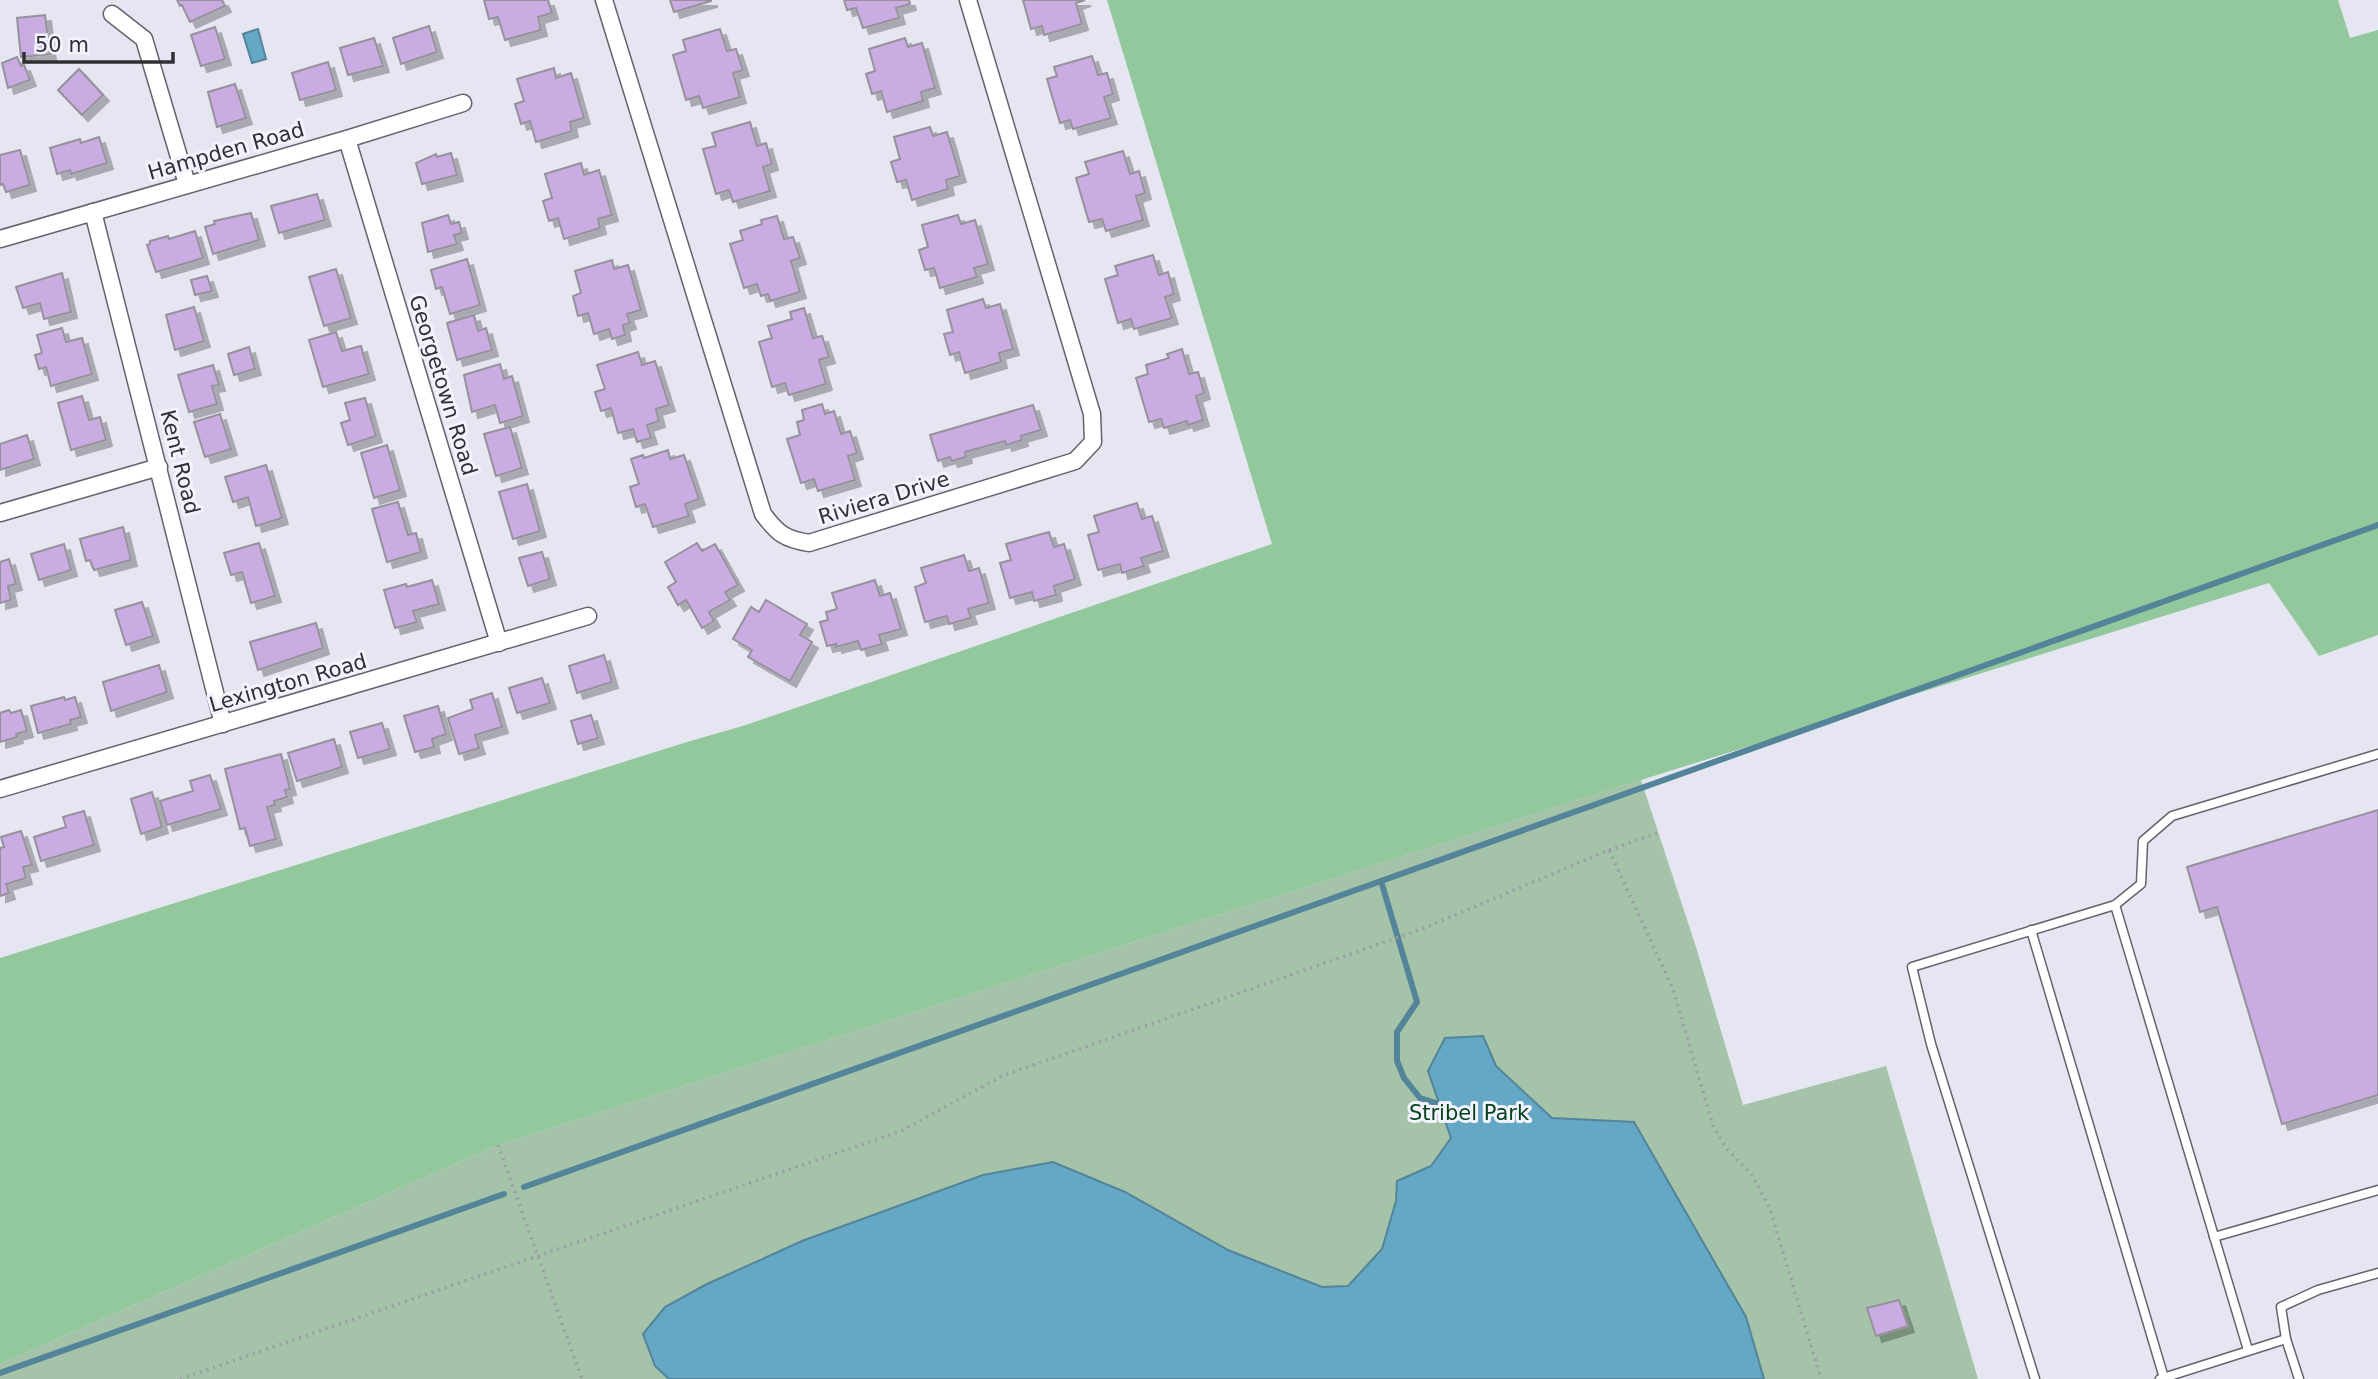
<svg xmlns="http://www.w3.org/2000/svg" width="2378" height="1379" font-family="'DejaVu Sans',sans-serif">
<defs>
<filter id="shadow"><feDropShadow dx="6" dy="6" stdDeviation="0" flood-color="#0004"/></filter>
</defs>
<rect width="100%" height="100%" fill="#e5e6f1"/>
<polygon fill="#a4c3a9" points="1641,780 1696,947 1743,1105 1886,1066 1978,1379 0,1379 0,1364 498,1145"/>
<polygon fill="#93c79c" points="1107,0 2338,0 2350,38 2378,30 2378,635 2319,656 2269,583 1641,780 498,1145 0,1364 0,958 687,742 746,725 1272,544"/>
<g fill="#64a8c5" stroke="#54849a" stroke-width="2">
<polygon points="258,29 266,59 252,63 243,34"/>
<polygon points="1483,1036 1496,1066 1552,1118 1634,1122 1746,1317 1764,1379 669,1379 655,1366 643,1334 665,1307 705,1285 802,1241 983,1175 1053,1162 1125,1192 1228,1250 1322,1287 1348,1286 1382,1249 1396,1201 1397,1181 1431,1166 1451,1138 1428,1071 1445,1038"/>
</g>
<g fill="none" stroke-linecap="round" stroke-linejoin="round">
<g stroke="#54849a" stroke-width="6">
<polyline points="1381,881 1417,1002 1397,1032 1397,1061 1404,1078 1420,1098 1439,1104"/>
<polyline points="524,1187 2378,525"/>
<polyline points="0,1373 504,1194"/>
</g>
</g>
<g fill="#c8ace2" stroke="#96919b" stroke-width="2" filter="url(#shadow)">
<polygon points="177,0 222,0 225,6 190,22 182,5 180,6"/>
<polygon points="484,0 548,0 552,13 538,17 541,30 505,40 498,17 489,19"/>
<polygon points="670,0 711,0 711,1 674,12"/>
<polygon points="844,0 909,0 910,4 896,8 899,18 863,28 856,8 847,10"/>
<polygon points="1023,0 1085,0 1076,3 1082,24 1044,35 1042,26 1031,29"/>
<polygon points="45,15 50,54 21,57 17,18"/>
<polygon points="429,26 437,52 401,64 393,38"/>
<polygon points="215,27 225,59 201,66 191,35"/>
<polygon points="720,29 727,51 736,49 743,70 733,73 740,97 703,108 699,96 686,100 673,55 686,51 683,40"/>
<polygon points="374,38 383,66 348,75 340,48"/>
<polygon points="905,38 908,47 922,43 935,88 921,92 923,101 887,112 881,91 872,94 866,74 875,71 869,49"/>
<polygon points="1092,56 1098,75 1107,73 1113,94 1104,97 1111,118 1073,129 1070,120 1060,123 1047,79 1057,76 1054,67"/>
<polygon points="17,57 21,66 24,65 30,80 8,88 2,63"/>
<polygon points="328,62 336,90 300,100 292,73"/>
<polygon points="554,68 556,78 571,73 584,118 570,122 572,131 536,142 530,121 521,124 515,104 524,101 517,79"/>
<polygon points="79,69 103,95 82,115 58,90"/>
<polygon points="235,84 246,118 217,127 208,92"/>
<polygon points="750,122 757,146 766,143 772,164 763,167 770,191 733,202 729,190 716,194 703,149 716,146 712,133"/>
<polygon points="930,127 933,136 947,132 960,176 946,180 948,189 912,200 906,180 897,182 891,162 900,159 894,137"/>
<polygon points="99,137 107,163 71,174 70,170 57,174 50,148 80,139 81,143"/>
<polygon points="20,150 30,185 6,192 3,184 0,185 0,155"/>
<polygon points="1123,151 1130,174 1139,171 1145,193 1136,196 1143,220 1106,231 1102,219 1089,222 1076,178 1089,174 1085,162"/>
<polygon points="451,153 457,175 422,184 416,163 436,154 437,157"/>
<polygon points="581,163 584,175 599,170 612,215 598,219 600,228 564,239 558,218 549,221 543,201 552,198 545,174"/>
<polygon points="317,194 325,220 279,233 271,206"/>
<polygon points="251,213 259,240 213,254 205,227 215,224 214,221"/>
<polygon points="448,215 451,224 459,222 462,233 454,235 457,244 428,252 422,223"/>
<polygon points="958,215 961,224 975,220 988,264 974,268 977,277 940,288 934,268 925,270 919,250 928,247 922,225"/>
<polygon points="777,216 784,239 793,237 800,258 791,261 800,292 770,301 768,294 761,296 757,284 744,288 730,244 743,240 740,231 762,224 761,220"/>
<polygon points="195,231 203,258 156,272 147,245 150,244 150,241 168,236 169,239"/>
<polygon points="1153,255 1159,275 1168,272 1174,294 1165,297 1172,318 1134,329 1131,319 1118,323 1105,279 1118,275 1115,266"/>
<polygon points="467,259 480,305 450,314 442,287 436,289 431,270"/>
<polygon points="612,260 614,269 628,265 641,310 627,314 630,323 623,325 625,335 612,339 609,329 594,334 588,313 578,316 573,296 581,293 575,271"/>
<polygon points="336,269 351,318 324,326 309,277"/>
<polygon points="62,273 71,312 44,319 40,303 23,308 16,287"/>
<polygon points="207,276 212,291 195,295 191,280"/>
<polygon points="983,299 986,308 1000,304 1013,349 999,353 1001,362 965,373 959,352 950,355 944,334 953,332 947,310"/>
<polygon points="194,307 204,341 175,350 166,315"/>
<polygon points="804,308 813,338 822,336 829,357 819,360 826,384 789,395 785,383 772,387 759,342 772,338 768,326 792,319 790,312"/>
<polygon points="474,315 478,331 486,328 492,350 457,360 447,323"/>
<polygon points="62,328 66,342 82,338 92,374 51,386 46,367 39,369 35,355 42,353 37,335"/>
<polygon points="336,332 342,351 361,346 369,374 323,387 309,340"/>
<polygon points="249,347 255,369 234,375 228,354"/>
<polygon points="1182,349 1189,374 1198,372 1204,393 1196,396 1203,420 1188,425 1187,421 1164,428 1161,419 1149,422 1136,378 1148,374 1146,365 1169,358 1167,354"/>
<polygon points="638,352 642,365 655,361 669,405 656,409 659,421 647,425 651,438 637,442 633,429 618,433 611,408 601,411 595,392 605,389 597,365"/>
<polygon points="500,364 504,379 512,376 523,416 500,423 495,405 472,412 464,375"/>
<polygon points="213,365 219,385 212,386 217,404 189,412 178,375"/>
<polygon points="82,396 89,420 100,417 106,440 71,450 58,403"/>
<polygon points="365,398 376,436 348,445 341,423 350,420 345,403"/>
<polygon points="822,404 825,414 834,411 841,434 850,431 857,453 848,456 855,480 818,491 814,479 801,483 787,439 800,435 797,422 804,420 802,410"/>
<polygon points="1033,405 1041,430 1021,436 1022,440 1006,445 1005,441 965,452 966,457 952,461 950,457 938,461 930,435"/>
<polygon points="220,414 231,449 205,457 194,422"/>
<polygon points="510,427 522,468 496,476 484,434"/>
<polygon points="27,435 34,459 0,470 0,444"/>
<polygon points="387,445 400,490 374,498 361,453"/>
<polygon points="668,450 670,459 684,455 699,499 685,504 689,516 653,527 645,504 636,507 630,487 639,484 631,459 643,455 644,458"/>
<polygon points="266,465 282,518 256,526 248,497 233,502 225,477"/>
<polygon points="527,484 540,531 513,539 499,492"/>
<polygon points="398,502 408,535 416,533 421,552 387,562 372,509"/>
<polygon points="1137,503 1142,519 1152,516 1163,551 1141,558 1144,566 1122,573 1120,564 1098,570 1088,535 1099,532 1094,516"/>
<polygon points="123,527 131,560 94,570 90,560 86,561 80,539"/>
<polygon points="1049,532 1054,547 1064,544 1075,579 1054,586 1056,595 1034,601 1032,592 1010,598 1000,563 1011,560 1006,544"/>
<polygon points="259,543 275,596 251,603 242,572 231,575 224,553"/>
<polygon points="697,543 702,551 715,544 738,585 725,592 730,600 709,612 714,621 702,628 686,600 678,605 668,587 676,582 665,562"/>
<polygon points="64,544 71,570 39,580 31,554"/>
<polygon points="542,552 550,579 528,586 519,558"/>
<polygon points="964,555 969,571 979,568 989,603 968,609 971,618 949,624 947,616 925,622 915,587 926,583 921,568"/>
<polygon points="9,559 16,584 8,586 11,600 0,603 0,562"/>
<polygon points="432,580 439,604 413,611 417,622 395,628 384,590 406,584 407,587"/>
<polygon points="875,580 880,596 890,593 901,629 879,635 882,644 861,650 858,641 836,647 836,644 827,646 820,622 828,620 826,612 837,609 832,593"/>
<polygon points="766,600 807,624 800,635 812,642 790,681 748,657 752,650 733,639 751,607 759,612"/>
<polygon points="142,602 153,636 126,645 115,610"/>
<polygon points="316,623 323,648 258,670 250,642"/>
<polygon points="604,655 612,682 577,693 569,666"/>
<polygon points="159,665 167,692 111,711 103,682"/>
<polygon points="542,678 550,703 517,713 509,688"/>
<polygon points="492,693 502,727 475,735 479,748 459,754 448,718 473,709 470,700"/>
<polygon points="64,697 65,700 75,697 81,717 70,720 71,724 38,733 31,706"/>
<polygon points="438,706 446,734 432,739 434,747 415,752 404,716"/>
<polygon points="9,710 11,713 21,710 27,731 16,734 17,737 0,742 0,713"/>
<polygon points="591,715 598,738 578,744 571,721"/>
<polygon points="382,723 390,749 358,758 350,732"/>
<polygon points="334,739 342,767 297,781 288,753"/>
<polygon points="281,754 290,789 285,790 287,797 274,801 275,805 267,807 276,839 250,846 245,828 240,829 225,769"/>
<polygon points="210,775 221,809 167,825 160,801 193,791 190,781"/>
<polygon points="152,792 162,827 141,834 131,799"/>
<polygon points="2378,810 2378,1095 2282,1124 2217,907 2200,912 2187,867"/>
<polygon points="84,811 94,845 41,861 34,837 66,827 63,817"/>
<polygon points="21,831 32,865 23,867 26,878 6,884 9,893 0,896 0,848 4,847 1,837"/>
<polygon points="1899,1300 1908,1326 1876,1336 1867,1308"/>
</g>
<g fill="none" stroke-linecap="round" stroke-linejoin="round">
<defs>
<g id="service">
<polyline points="2115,905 2248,1350"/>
<polyline points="2031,930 2164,1378"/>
<polyline points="2214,1237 2378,1190"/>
<polyline points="2035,1379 1931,1044 1912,967 2115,905 2141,884 2143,841 2172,816 2378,754"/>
<polyline points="2160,1379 2286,1339"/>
<polyline points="2299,1379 2286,1339 2281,1307 2318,1290 2378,1273"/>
</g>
<g id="minor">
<path d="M604,0l159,514c15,20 22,25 46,29l266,-82 18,-19 -1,-28 -124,-414"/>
<polyline points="112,14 144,39 187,184"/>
<polyline points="347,139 499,643"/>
<polyline points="93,212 223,724"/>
<polyline points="0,239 347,139 463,103"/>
<polyline points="0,513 159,467"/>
<polyline points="0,789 588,616"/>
</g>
</defs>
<use href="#service" stroke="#62636c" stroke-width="11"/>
<use href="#minor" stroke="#62636c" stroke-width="19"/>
<g stroke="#9b9ca4" stroke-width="3.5" stroke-dasharray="2 5" stroke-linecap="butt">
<polyline points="1609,850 1657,833"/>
<polyline points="498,1145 582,1379"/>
<polyline points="180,1379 901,1131 1002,1076 1422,929 1609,850 1673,989 1713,1126 1727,1149 1752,1175 1770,1209 1821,1379"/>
</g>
<use href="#service" stroke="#fff" stroke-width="8"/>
<use href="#minor" stroke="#fff" stroke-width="16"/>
</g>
<g text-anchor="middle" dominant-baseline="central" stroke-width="6" stroke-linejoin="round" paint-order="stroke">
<g font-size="21" fill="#303034" stroke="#f2f3ff">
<text transform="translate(226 151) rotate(-16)">Hampden Road</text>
<text transform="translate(443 385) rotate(73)">Georgetown Road</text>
<text transform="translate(180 462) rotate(76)">Kent Road</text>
<text transform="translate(884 498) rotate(-17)">Riviera Drive</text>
<text transform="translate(288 683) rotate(-16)">Lexington Road</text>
</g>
<g font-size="21" fill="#06431c" stroke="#f2f3ff">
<text x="1469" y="1113">Stribel Park</text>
</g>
</g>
<path d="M24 52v10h149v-10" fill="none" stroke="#303034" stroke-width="3.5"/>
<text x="35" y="52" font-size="21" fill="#303034" stroke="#f2f3ff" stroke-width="5" paint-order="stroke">50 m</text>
</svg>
